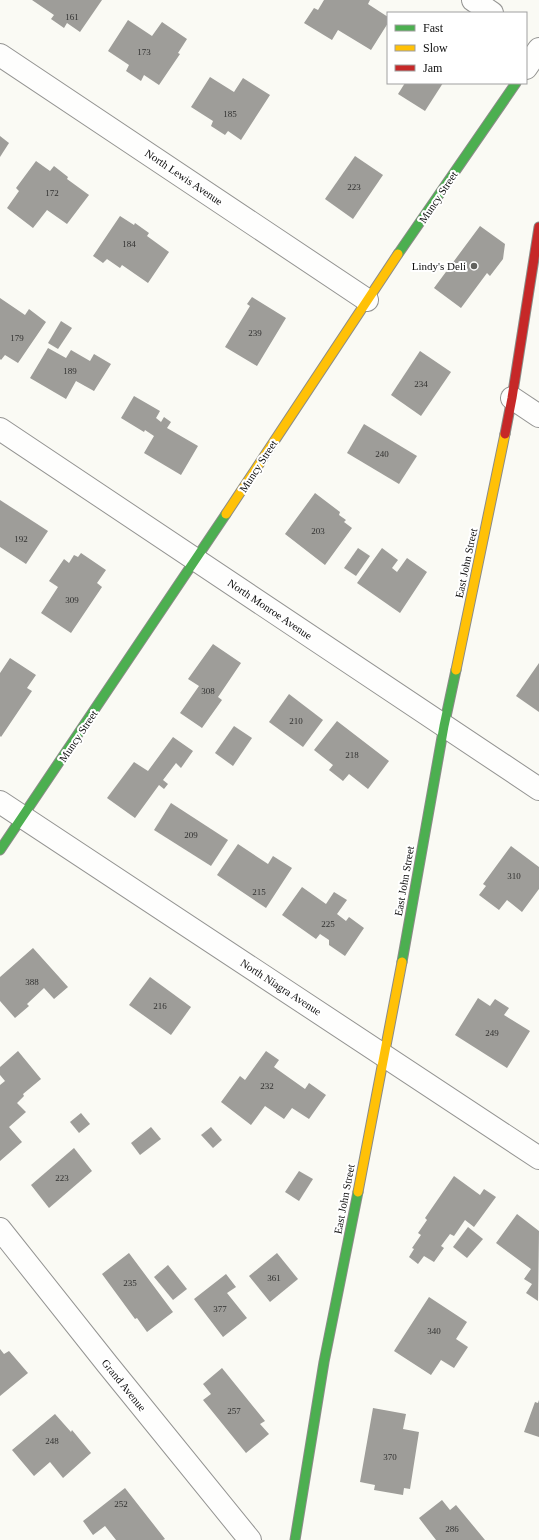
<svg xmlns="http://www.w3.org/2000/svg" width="539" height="1540" font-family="Georgia,serif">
<rect width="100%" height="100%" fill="#fafaf4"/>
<g fill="#9e9d99">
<polygon points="32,0 102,0 80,32 67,23 64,28 51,19 54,15"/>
<polygon points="324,0 370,0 368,4 388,17 388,23 371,50 338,30 332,40 304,23 314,8 318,10"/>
<polygon points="128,20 152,36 162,22 187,39 178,53 180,54 159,85 144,75 141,81 126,71 129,65 108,51"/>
<polygon points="210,77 234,92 243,78 270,95 241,140 228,131 225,135 211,126 213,121 191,107"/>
<polygon points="405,83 443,83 425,111 398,94"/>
<polygon points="0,136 9,143 0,157"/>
<polygon points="355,156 383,175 353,219 325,199"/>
<polygon points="36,161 50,171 54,166 68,177 67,179 89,195 67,224 47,210 33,228 7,208 19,191 16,188"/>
<polygon points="120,216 134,225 135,223 149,233 147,236 169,252 148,283 122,265 120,268 107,259 103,263 93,256"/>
<polygon points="480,226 505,244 503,259 490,276 487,273 461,308 434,288"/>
<polygon points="252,297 286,318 257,366 225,347 250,306 247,304"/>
<polygon points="0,298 25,315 29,309 46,322 18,363 5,355 1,360 0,359"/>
<polygon points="61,321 72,328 58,349 48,343"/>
<polygon points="48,348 66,358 71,350 90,361 94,354 111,364 94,391 76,381 66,399 30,378"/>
<polygon points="420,351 451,372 421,416 391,395"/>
<polygon points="134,396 160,411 156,418 161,422 164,417 171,422 167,428 198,446 181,475 144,453 154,436 145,430 144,432 121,418"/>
<polygon points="364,424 417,456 399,484 347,453"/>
<polygon points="315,493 340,512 339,515 346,520 344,522 352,528 325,565 285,534"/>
<polygon points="0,500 48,531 26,564 0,547"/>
<polygon points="358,548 370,556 356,576 344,568"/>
<polygon points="382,548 398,560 392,568 397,572 407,558 427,572 400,613 357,583"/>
<polygon points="81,553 106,570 97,583 102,587 71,633 41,613 58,587 49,581 64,559 69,563 74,555 78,557"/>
<polygon points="213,644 241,663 218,697 222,700 202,728 180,713 199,686 188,679"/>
<polygon points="10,658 36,675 27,688 32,691 1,737 0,736 0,673"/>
<polygon points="539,663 539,712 516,696"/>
<polygon points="289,694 323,720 303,747 269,722"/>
<polygon points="337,721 389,761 368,789 349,774 343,781 329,770 333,765 314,750"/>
<polygon points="234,726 252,738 233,766 215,753"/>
<polygon points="173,737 193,751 181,768 176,763 163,780 168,784 164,789 159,785 135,818 107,798 134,762 148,771"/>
<polygon points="171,803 228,840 211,866 154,830"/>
<polygon points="238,844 268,864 273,856 292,868 266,908 217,875"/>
<polygon points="511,846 539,867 539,889 522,912 507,900 499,910 479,895 486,886 483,884"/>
<polygon points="302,887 326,904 334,892 347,900 337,914 346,921 349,917 364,928 345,956 329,945 329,940 320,934 316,939 282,915"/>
<polygon points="33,948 68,987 54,999 44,988 27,1004 29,1006 15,1018 0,1001 0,977"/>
<polygon points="150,977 191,1007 171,1035 129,1005"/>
<polygon points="478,998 490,1006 495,999 509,1008 504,1015 530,1031 507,1068 455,1035"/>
<polygon points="18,1051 41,1079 23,1094 24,1096 17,1103 26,1112 9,1127 22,1142 0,1161 0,1085 5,1081 0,1075 0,1067"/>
<polygon points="266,1051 279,1060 274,1067 305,1089 309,1083 326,1095 309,1119 292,1108 284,1119 265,1106 251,1125 221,1102 240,1076 245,1080"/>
<polygon points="81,1113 90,1124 79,1133 70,1122"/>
<polygon points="151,1127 161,1139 140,1155 131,1143"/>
<polygon points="211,1127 222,1140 213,1148 201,1135"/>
<polygon points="74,1148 92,1171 49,1208 31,1185"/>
<polygon points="299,1171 313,1179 299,1201 285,1192"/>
<polygon points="454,1176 480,1195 484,1189 496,1197 474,1227 465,1220 454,1236 450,1234 441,1246 444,1248 434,1262 424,1256 418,1264 409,1257 414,1249 412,1248 421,1235 418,1233 427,1220 425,1218"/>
<polygon points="517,1214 539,1231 538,1301 526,1293 532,1284 524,1279 531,1269 496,1243"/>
<polygon points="468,1227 483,1239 467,1258 453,1247"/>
<polygon points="129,1253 173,1312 147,1332 137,1318 135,1319 102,1274"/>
<polygon points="277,1253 298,1279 270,1302 249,1276"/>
<polygon points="168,1265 187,1289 173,1300 154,1277"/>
<polygon points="226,1274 236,1287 227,1293 247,1318 223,1337 194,1299"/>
<polygon points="429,1297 467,1322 456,1339 468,1347 454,1368 441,1360 431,1375 394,1351"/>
<polygon points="0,1349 4,1354 9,1351 28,1373 0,1396"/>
<polygon points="222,1368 265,1421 260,1424 269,1434 246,1453 203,1400 211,1394 203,1384"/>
<polygon points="539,1400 539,1437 524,1432 535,1402 538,1403"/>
<polygon points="373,1408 406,1414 403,1429 419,1432 410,1489 404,1488 403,1495 374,1490 375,1485 360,1482"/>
<polygon points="55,1414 71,1432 72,1430 91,1453 63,1478 50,1462 34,1476 12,1450"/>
<polygon points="125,1488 165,1539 163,1540 116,1540 105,1526 93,1535 83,1521"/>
<polygon points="442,1500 450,1510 456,1505 485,1540 436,1540 419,1518"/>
</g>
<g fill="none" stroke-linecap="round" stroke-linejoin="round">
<defs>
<g id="street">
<polyline points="473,0 492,13"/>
<polyline points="0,55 367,300"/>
<polyline points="526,68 539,49"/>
<polyline points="512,398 539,416"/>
<polyline points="0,429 539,789"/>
<polyline points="0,802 539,1158"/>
<polyline points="0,1229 108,1365 250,1540"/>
</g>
<g id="fast">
<polyline points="398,254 516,83"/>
<polyline points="0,850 226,514"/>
<polyline points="402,962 444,726 456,670"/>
<polyline points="295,1540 324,1362 358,1192"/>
</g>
<g id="slow">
<polyline points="226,514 398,254"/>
<polyline points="456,670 505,434"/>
<polyline points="358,1192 402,962"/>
</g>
<polyline id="jam" points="505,434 512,398 539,227"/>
</defs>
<use href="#street" stroke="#949492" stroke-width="24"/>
<use href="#fast" stroke="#8b8b88" stroke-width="11"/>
<use href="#slow" stroke="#8b8b88" stroke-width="11"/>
<use href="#jam" stroke="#8b8b88" stroke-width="11"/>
<use href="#street" stroke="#fefefd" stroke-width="22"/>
<use href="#fast" stroke="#4caf50" stroke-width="9"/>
<use href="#slow" stroke="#ffc107" stroke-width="9"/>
<use href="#jam" stroke="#c62828" stroke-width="9"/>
</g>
<circle fill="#61615e" stroke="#fff" stroke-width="1.5" cx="474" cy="266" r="4"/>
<g text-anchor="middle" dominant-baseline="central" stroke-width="4" stroke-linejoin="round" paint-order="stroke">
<g font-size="9" fill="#323231">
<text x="72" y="17">161</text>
<text x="144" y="52">173</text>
<text x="230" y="114">185</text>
<text x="354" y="187">223</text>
<text x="52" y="193">172</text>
<text x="129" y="244">184</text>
<text x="255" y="333">239</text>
<text x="17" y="338">179</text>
<text x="70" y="371">189</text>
<text x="421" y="384">234</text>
<text x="382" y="454">240</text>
<text x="318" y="531">203</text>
<text x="21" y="539">192</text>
<text x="72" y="600">309</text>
<text x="208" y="691">308</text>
<text x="296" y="721">210</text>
<text x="352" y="755">218</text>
<text x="191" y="835">209</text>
<text x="514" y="876">310</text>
<text x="259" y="892">215</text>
<text x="328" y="924">225</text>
<text x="32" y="982">388</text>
<text x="160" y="1006">216</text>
<text x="492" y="1033">249</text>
<text x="267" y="1086">232</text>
<text x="62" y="1178">223</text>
<text x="274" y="1278">361</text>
<text x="130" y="1283">235</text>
<text x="220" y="1309">377</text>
<text x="434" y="1331">340</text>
<text x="234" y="1411">257</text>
<text x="52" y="1441">248</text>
<text x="390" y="1457">370</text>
<text x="121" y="1504">252</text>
<text x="452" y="1529">286</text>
</g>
<g font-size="11" fill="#0e0e0e" stroke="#fff">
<text transform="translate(184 177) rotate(34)">North Lewis Avenue</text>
<text transform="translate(438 197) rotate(-56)">Muncy Street</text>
<text transform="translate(258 466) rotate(-57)">Muncy Street</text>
<text transform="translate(466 563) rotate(-78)">East John Street</text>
<text transform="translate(270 609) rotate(34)">North Monroe Avenue</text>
<text transform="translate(78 736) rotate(-56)">Muncy Street</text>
<text transform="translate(404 881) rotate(-80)">East John Street</text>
<text transform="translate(281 987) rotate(33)">North Niagra Avenue</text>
<text transform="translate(344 1199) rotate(-79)">East John Street</text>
<text transform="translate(124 1385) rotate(51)">Grand Avenue</text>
</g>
<g font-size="11" fill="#0e0e0e" stroke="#fff" text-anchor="end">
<text x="466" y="266">Lindy's Deli</text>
</g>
</g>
<rect x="387" y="12" width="140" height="72" fill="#ffffff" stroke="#9f9f9f"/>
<rect x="395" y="25" width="20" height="6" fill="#4caf50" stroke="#9f9f9f"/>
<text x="423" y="32" font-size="12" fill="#0e0e0e">Fast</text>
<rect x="395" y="45" width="20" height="6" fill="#ffc107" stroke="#9f9f9f"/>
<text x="423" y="52" font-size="12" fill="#0e0e0e">Slow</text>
<rect x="395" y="65" width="20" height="6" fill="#c62828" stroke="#9f9f9f"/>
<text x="423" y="72" font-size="12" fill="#0e0e0e">Jam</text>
</svg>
